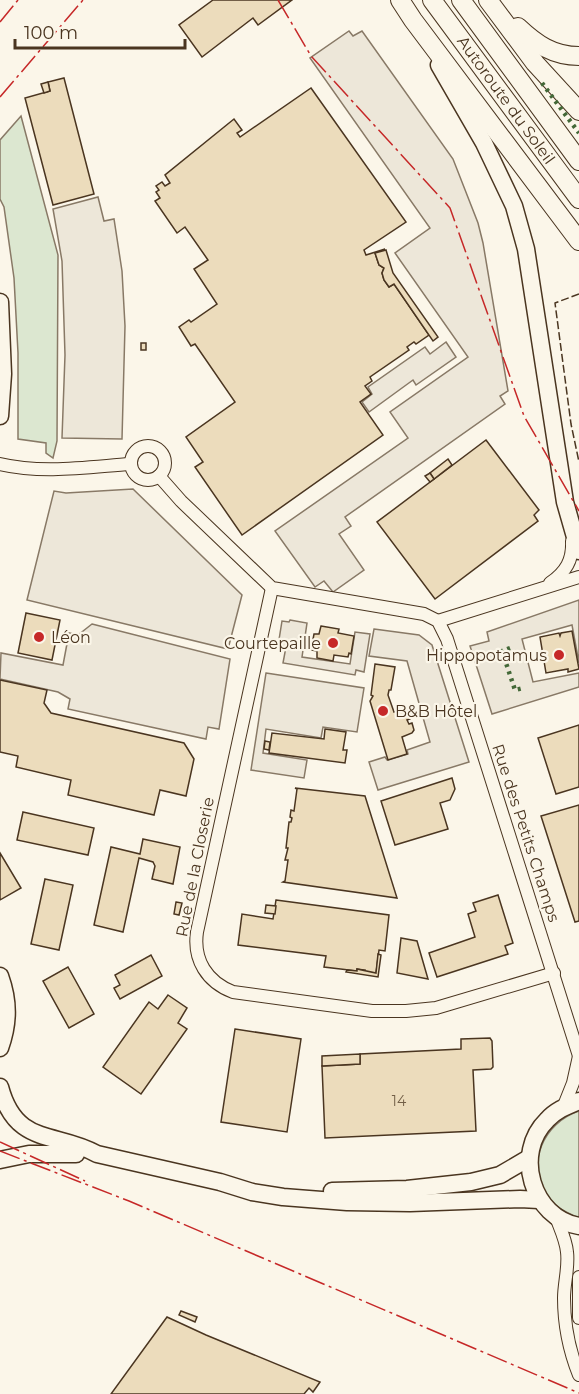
<svg xmlns="http://www.w3.org/2000/svg" width="579" height="1394" font-family="Montserrat,sans-serif">
<rect width="100%" height="100%" fill="#fbf6e9"/>
<g fill="#dce7d0" stroke="#887966" stroke-width="1.5">
<polygon points="21,116 58,255 57,441 53,458 46,453 46,443 18,439 18,353 14,278 4,207 0,199 0,140"/>
<path d="M579,1111v107c-12,-5 -23,-10 -31,-21 -23,-33 -5,-74 31,-86z"/>
</g>
<g fill="#ede7d9" stroke="#887966" stroke-width="1.5">
<polygon points="349,31 353,36 362,31 453,159 478,223 483,243 508,391 500,396 505,404 345,517 351,526 339,534 364,570 333,592 324,581 315,587 275,531 408,438 390,412 468,357 395,253 430,228 310,58"/>
<polygon points="98,197 104,221 114,219 122,271 125,326 122,439 62,438 65,355 62,261 53,209"/>
<polygon points="446,342 456,357 416,385 413,380 369,412 362,402 372,394 368,387 425,347 430,354"/>
<polygon points="133,489 242,595 228,649 27,600 54,491 66,493"/>
<polygon points="579,600 579,663 572,625 522,639 533,682 579,673 579,687 492,714 470,646 489,641 487,632"/>
<polygon points="290,620 307,623 302,657 350,664 355,632 370,634 364,672 356,670 355,675 283,663 286,647 278,646 282,621 289,622"/>
<polygon points="92,624 230,659 219,729 208,727 206,739 68,709 70,699 58,692 0,679 1,653 63,665 69,633 78,635"/>
<polygon points="374,629 419,635 432,645 469,762 378,790 369,762 385,757 387,760 408,754 407,750 430,742 407,661 369,656"/>
<polygon points="266,673 364,688 357,732 323,727 321,738 266,729 263,753 307,760 304,778 251,770"/>
</g>
<g fill="#ecdcbc" stroke="#4a3520" stroke-width="1.5">
<polygon points="213,0 292,0 258,25 253,18 202,57 179,25"/>
<polygon points="64,78 94,194 53,205 25,98 50,91 48,82"/>
<polygon points="48,82 50,91 44,93 41,84"/>
<polygon points="311,88 406,222 364,250 366,255 385,249 375,253 379,265 384,268 382,273 384,280 389,287 394,284 429,335 416,344 414,342 407,347 409,350 370,377 372,381 365,386 371,394 360,402 383,435 242,535 195,467 203,462 186,437 235,402 195,344 191,346 179,327 189,320 191,322 217,304 194,269 208,260 185,227 177,233 155,201 160,198 156,192 159,190 156,186 162,182 165,186 170,183 165,175 234,119 242,130 237,133 240,137"/>
<polygon points="386,250 393,273 438,337 433,341 394,284 389,287 384,280 382,273 384,268 379,265 375,253"/>
<rect x="141" y="343" width="5" height="7"/>
<polygon points="486,440 539,510 534,515 538,521 435,599 377,522"/>
<polygon points="448,459 452,465 434,479 430,473"/>
<polygon points="430,473 434,479 430,482 425,476"/>
<polygon points="26,613 60,620 52,660 18,653"/>
<polygon points="321,626 339,629 338,633 354,636 351,654 349,653 348,657 334,655 333,661 317,658 317,651 311,650 314,634 319,634"/>
<polygon points="572,631 579,669 568,672 568,669 546,673 540,637 559,633 560,636 561,633"/>
<polygon points="375,664 395,667 391,690 389,690 388,695 394,712 405,709 407,710 410,719 407,720 409,724 412,723 414,730 412,733 402,737 407,754 388,760 370,701 373,696 371,695"/>
<polygon points="0,680 47,690 44,703 51,713 184,743 194,759 186,796 160,790 154,815 68,795 71,780 16,767 18,756 0,752"/>
<polygon points="579,725 579,787 556,794 538,738"/>
<polygon points="325,729 346,732 343,750 347,750 345,763 269,753 272,733 324,739"/>
<polygon points="265,741 270,742 269,750 264,749"/>
<polygon points="452,778 455,789 450,800 440,803 448,829 395,845 381,801"/>
<polygon points="295,788 365,796 397,898 283,882 285,881 288,860 285,860 288,848 286,848 289,822 291,822 292,818 290,817 291,810 294,811 297,789"/>
<polygon points="579,805 579,921 575,922 541,816"/>
<polygon points="23,812 94,828 88,855 17,840"/>
<polygon points="143,839 180,847 173,884 152,879 155,866 153,862 139,858 123,932 94,925 111,847 140,854"/>
<polygon points="0,853 21,888 0,900"/>
<polygon points="45,879 73,885 59,950 31,944"/>
<polygon points="498,895 513,943 505,946 508,954 437,977 429,953 475,937 468,914 476,911 473,903"/>
<polygon points="276,900 389,915 385,951 379,950 376,973 364,972 365,970 357,969 357,971 324,967 326,956 238,945 242,914 273,919"/>
<polygon points="176,902 182,903 179,915 174,914"/>
<polygon points="266,905 276,906 275,914 265,913"/>
<polygon points="401,938 417,941 428,979 397,973"/>
<polygon points="378,954 381,955 378,977 346,972 347,970 357,971 357,969 376,973"/>
<polygon points="151,955 162,976 120,999 114,988 120,985 115,975"/>
<polygon points="68,967 94,1014 69,1028 43,981"/>
<polygon points="168,995 187,1008 178,1023 187,1029 141,1094 103,1067 149,1002 158,1009"/>
<polygon points="235,1029 301,1039 287,1132 221,1122"/>
<polygon points="490,1038 492,1041 493,1067 491,1069 473,1070 476,1131 325,1138 322,1066 360,1064 360,1054 461,1049 461,1039"/>
<polygon points="360,1054 360,1064 322,1066 322,1056"/>
<polygon points="181,1311 197,1317 195,1322 179,1315"/>
<polygon points="167,1317 206,1335 320,1382 313,1392 309,1388 304,1394 111,1394"/>
</g>
<g fill="none" stroke-linecap="round" stroke-linejoin="round">
<defs>
<g id="minor">
<circle cx="148" cy="463" r="17"/>
<path d="M0,464c42,10 88,3 130,0"/>
<polyline points="159,476 181,501 272,588 424,614 438,621 447,639 579,1056"/>
<path d="M550,583c16,-11 23,-23 22,-42"/>
<path d="M272,588l-75,344c-4,28 10,50 36,60l139,19h34l30,-3 118,-35"/>
<polyline points="438,621 579,577"/>
<polyline points="563,1108 573,1083 579,1056"/>
<path d="M556,1217c4,11 10,23 11,35 2,15 -3,31 -3,46 0,26 5,52 15,77"/>
<polyline points="579,1277 579,1318"/>
</g>
<g id="major">
<polyline points="439,65 484,143 514,206 526,249 565,502 579,551"/>
<polyline points="0,302 3,374 0,416"/>
<path d="M0,976c9,25 9,47 0,72"/>
<path d="M0,1087c16,60 56,44 97,67l123,28 32,10 31,5 64,5 63,1 110,-4 19,1"/>
<path d="M579,1101c-12,5 -23,9 -32,19 -34,33 -15,98 32,106"/>
<polyline points="0,1160 29,1154 76,1154"/>
<polyline points="332,1191 407,1189 471,1182 500,1175 529,1158"/>
</g>
<g id="highway">
<polyline points="400,0 413,20 579,241"/>
<polyline points="432,0 579,199"/>
<polyline points="461,0 579,161"/>
<polyline points="488,0 535,63 579,111"/>
<path d="M518,27c18,17 35,29 61,29"/>
</g>
</defs>
<use href="#minor" stroke="#4a3520" stroke-width="14"/>
<use href="#major" stroke="#4a3520" stroke-width="19"/>
<use href="#highway" stroke="#4a3520" stroke-width="20"/>
<use href="#minor" stroke="#fbf6e9" stroke-width="12"/>
<use href="#major" stroke="#fbf6e9" stroke-width="16"/>
<use href="#highway" stroke="#fbf6e9" stroke-width="18"/>
<g stroke="#436837" stroke-width="4.5" stroke-dasharray="3 4.5" stroke-linecap="butt">
<polyline points="542,83 579,133"/>
<polyline points="510,648 502,651 515,690 523,688"/>
</g>
<polyline stroke="#4a3520" stroke-width="1.5" stroke-dasharray="8 3" stroke-linecap="butt" points="579,294 555,303 571,424 579,462"/>
<g stroke="#c62828" stroke-width="1.5" stroke-dasharray="21 4.5 3 4.5" stroke-linecap="butt">
<polyline points="278,0 311,56 450,208 524,416 579,511"/>
<polyline points="0,22 18,0"/>
<polyline points="0,97 83,0"/>
<polyline points="0,1142 85,1181"/>
<polyline points="0,1151 129,1201 579,1393"/>
</g>
</g>
<g fill="#c62828" stroke="#fbf6e9" stroke-width="2">
<circle cx="39" cy="637" r="6"/>
<circle cx="333" cy="643" r="6"/>
<circle cx="559" cy="655" r="6"/>
<circle cx="383" cy="711" r="6"/>
</g>
<g text-anchor="middle" dominant-baseline="central" stroke-width="4.5" stroke-linejoin="round" paint-order="stroke">
<g font-size="14" fill="#725f47">
<text x="399" y="1101">14</text>
</g>
<g font-size="16" fill="#4a3520" stroke="#fbf6e9">
<text transform="translate(506 100) rotate(54)">Autoroute du Soleil</text>
<text transform="translate(526 833) rotate(72)">Rue des Petits Champs</text>
<text transform="translate(195 867) rotate(-79)">Rue de la Closerie</text>
</g>
<g font-size="16" fill="#4a3520" stroke="#fbf6e9" text-anchor="start">
<text x="51" y="637">Léon</text>
<text x="321" y="643" text-anchor="end">Courtepaille</text>
<text x="547" y="655" text-anchor="end">Hippopotamus</text>
<text x="395" y="711">B&amp;B Hôtel</text>
</g>
</g>
<path d="M15 39v9h170v-9" fill="none" stroke="#4a3520" stroke-width="3"/>
<text x="24" y="39" font-size="18" fill="#4a3520" stroke="#fbf6e9" stroke-width="4.5" paint-order="stroke">100 m</text>
</svg>
